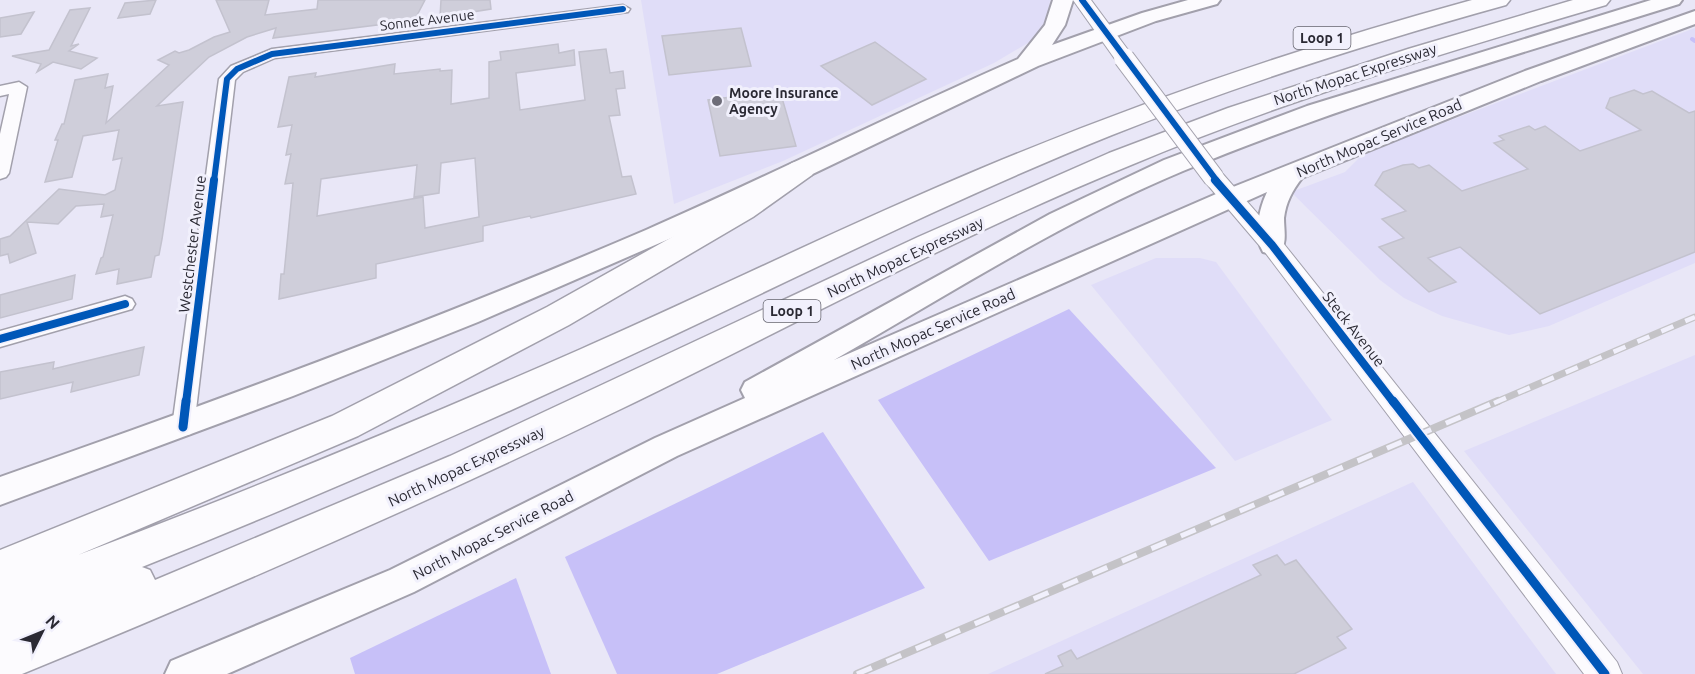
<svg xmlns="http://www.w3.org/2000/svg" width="1695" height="674" font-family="Ubuntu,sans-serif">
<rect width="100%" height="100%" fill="#e9e7f7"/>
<g fill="#e0ddf8">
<polygon points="641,0 1050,0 1048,21 1033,40 994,63 783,161 674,204"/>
<polygon points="1695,28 1695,263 1549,326 1509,335 1442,316 1404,298 1380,280 1291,192 1345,172 1364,153"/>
<polygon points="1156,258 1200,258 1216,262 1332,420 1235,461 1091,285"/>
<polygon points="1695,355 1695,674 1643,674 1464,451"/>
<polygon points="1413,482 1556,674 988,674 1037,652"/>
</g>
<g fill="#c7c0f8">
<polygon points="1069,309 1216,468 989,561 878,400"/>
<polygon points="823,432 925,588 717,674 617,674 565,557"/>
<polygon points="516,578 551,674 355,674 350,658"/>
</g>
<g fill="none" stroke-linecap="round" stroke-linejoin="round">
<polyline stroke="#c7c0f8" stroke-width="4" points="1692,39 1695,41"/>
</g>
<g fill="#cfceda" stroke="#c3c2ce" stroke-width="1.5" fill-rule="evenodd">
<polygon points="156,0 150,14 118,18 125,3"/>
<polygon points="216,0 269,0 265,15 317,9 318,0 425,0 414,21 394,20 393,23 273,38 276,28 247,37 209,57 157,106 183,102 162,239 159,255 155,256 151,277 117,284 119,269 96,274 101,258 103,257 113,215 101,217 104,204 76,206 58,224 27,222 36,253 10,263 8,254 0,256 0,239 10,236 59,189 105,195 115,190 122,158 113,160 119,130 83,136 72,177 45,182 58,140 55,140 62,124 64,124 75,80 108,74 105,88 113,86 106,123 169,65 158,60 175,51 179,53 189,50 214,37 230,32"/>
<polygon points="441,0 490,0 491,9 440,17"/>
<polygon points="90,8 71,46 79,44 69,51 97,58 81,69 53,62 37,72 41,64 12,56 49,50 70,10"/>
<polygon points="34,12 21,34 0,37 0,18"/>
<polygon points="741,28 751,66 669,75 662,36"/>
<polygon points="875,42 926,79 872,105 821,66"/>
<path d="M558,44l1,9 15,-3 1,15 -59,8 4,37 65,-10 -6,-48 27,-3 4,24 13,-2 2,17 -9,1 4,26 -11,1 13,61 9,-1 5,18 -105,24 -1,-2 -47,10v15l-107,23v14l-97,21 2,-25h3l9,-91 -8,1 6,-30 -5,1 6,-30 -14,2 11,-50 27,-4 -1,4 80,-13 -1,10 46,-5v2l12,-1 -1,34 38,-6v-36l12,-2 -1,-8zM475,158l4,59 -54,11 -2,-31 -106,19 4,-37 96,-14 -3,32 25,-4 2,-30z"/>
<polygon points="1634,90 1643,94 1652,91 1689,113 1695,111 1695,252 1540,314 1460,247 1428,258 1456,282 1429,292 1379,247 1404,238 1382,219 1406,211 1375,185 1383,172 1403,165 1413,164 1419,168 1429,165 1462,191 1528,169 1494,143 1504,140 1499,136 1529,126 1535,130 1545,126 1580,151 1641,130 1606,108 1610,98"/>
<polygon points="780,91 796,146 720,156 708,100"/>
<polygon points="75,275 72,299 0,318 0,295"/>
<polygon points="144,347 139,375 71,392 73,382 0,399 0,372 54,362 53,369"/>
<polygon points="1277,555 1285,565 1296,560 1352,629 1337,637 1346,648 1294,674 1045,674 1063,666 1058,656 1071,650 1077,659 1261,575 1253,565"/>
</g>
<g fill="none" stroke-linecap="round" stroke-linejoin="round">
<defs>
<g id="minor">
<polygon points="623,5 630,9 628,12 275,58 243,72 235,80 194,427 191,434 183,436 175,434 172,427 219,79 231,66 272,49"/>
<polygon points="19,82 27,87 9,173 6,177 0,179 0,134 9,94 0,96 0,86"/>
<polygon points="125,296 132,299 135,304 132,309 0,347 0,331"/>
</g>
<g id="tertiary">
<polygon points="1073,0 1091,0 1134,58 1131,62 1117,62"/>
<polygon points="1214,171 1222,173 1280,239 1617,662 1622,674 1584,674 1264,251 1206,183 1203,178 1206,173"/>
</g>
<g id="secondary">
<path d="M1053,0h20l-8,25 -13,20 90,-32 46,-13h32l-3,4 -61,17 -118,45 -284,136 -276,120 -185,74 -293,109v-28c218,-76 434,-156 646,-247 125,-55 247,-116 372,-171l27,-34z"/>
<path d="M1651,0h31l-3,4c-166,52 -335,100 -496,167 -122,51 -235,124 -349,189l389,-169 302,-120 170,-60v13l-154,57 -239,97c-10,13 -16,24 -18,40 0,12 3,23 -3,34l-9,2 -9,-2c-10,-17 -4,-43 4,-60l-590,264 -263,136 -187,82h-62l6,-13 219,-91 265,-132 90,-40 -4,-8 4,-8 305,-168 114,-54 143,-54z"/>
</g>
<path id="motorway" d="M1472,0h38l-4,5c-133,37 -266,79 -394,130 -154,62 -302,136 -453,207 -170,80 -342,155 -517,225l8,3 5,10 295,-124 468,-219 191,-84 119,-45 180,-59 165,-49h37l-4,5c-160,47 -321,95 -475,160 -174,71 -339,161 -508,243 -197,95 -398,183 -601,266h-22v-124l332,-134 215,-109 186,-104 59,-40 10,-3 10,3 4,6 -4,6 -59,42 -184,108 -211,111 -280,119c170,-64 337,-133 503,-206 136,-60 269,-126 406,-183 158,-66 320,-121 485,-166z"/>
</defs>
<use href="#minor" stroke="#a2a0ac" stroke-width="3"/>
<use href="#tertiary" stroke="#a2a0ac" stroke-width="2"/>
<use href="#secondary" stroke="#a2a0ac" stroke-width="4"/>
<use href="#motorway" stroke="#a2a0ac" stroke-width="3"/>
<use href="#minor" fill="#fcfbfe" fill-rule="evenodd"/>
<use href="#tertiary" fill="#fcfbfe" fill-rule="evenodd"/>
<use href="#secondary" fill="#fcfbfe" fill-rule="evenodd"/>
<use href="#motorway" fill="#fcfbfe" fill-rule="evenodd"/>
<defs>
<polyline id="rail-far1" points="1494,403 1695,317"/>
<polyline id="rail" points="857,674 1498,401"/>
</defs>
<use href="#rail-far1" stroke="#c4c3c7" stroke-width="7"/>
<use href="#rail" stroke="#c4c3c7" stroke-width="8"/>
<use href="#rail-far1" stroke="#f1f0fc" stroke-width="4.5" stroke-dasharray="13" stroke-linecap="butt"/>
<use href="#rail" stroke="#f1f0fc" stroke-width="5" stroke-dasharray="16" stroke-linecap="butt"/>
<defs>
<polyline id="tertiary-bridge" points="1124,58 1214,178"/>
</defs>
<use href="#tertiary-bridge" stroke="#a2a0ac" stroke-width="22" stroke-linecap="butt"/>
<use href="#tertiary-bridge" stroke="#fcfbfe" stroke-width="20"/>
<defs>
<g id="cycleway-far2">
<polyline points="1082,0 1217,181"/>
<polyline points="214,181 227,79 237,69 272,54 623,9"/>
</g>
<g id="cycleway-far1">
<polyline points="1215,180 1272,245 1394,403"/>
<polyline points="0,339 125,304"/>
<polyline points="186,403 214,180"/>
</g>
<g id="cycleway">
<polyline points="1393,401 1605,674"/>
<polyline points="183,427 186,401"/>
</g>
</defs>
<use href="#cycleway-far2" stroke="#f1f0fc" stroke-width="9"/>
<use href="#cycleway-far1" stroke="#f1f0fc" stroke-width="11"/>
<use href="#cycleway" stroke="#f1f0fc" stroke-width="13"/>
<use href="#cycleway-far2" stroke="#0057b8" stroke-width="6"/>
<use href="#cycleway-far1" stroke="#0057b8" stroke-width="8"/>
<use href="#cycleway" stroke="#0057b8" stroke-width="9"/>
</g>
<circle fill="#6d6c78" stroke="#f1f0fc" stroke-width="2" cx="717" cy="101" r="6"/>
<g text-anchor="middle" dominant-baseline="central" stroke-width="6" stroke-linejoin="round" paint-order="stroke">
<g font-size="14" fill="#2a2933" stroke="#f1f0fc">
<text transform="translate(427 20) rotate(-7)">Sonnet Avenue</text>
</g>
<g fill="#f1f0fc" stroke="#66656f" stroke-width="1.5">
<rect x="1293.5" y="27" width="57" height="22" rx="4.5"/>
<rect x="763.5" y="300" width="57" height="22" rx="4.5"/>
</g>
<g font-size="14" font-weight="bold" fill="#2a2933">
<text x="1322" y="38">Loop 1</text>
<text x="792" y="311">Loop 1</text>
</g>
<g font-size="14" font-weight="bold" fill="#2a2933" stroke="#f1f0fc" text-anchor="start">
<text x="729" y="93">Moore Insurance<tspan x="729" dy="16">Agency</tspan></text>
</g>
<g font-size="15" fill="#2a2933" stroke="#f1f0fc">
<text transform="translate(1355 74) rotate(-18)">North Mopac Expressway</text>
<text transform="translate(1379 138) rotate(-23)">North Mopac Service Road</text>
<text transform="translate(192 244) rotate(-83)">Westchester Avenue</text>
<text transform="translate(905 257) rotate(-25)">North Mopac Expressway</text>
<text transform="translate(933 329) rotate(-24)">North Mopac Service Road</text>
<text transform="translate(1354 329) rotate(52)">Steck Avenue</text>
<text transform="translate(466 466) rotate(-25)">North Mopac Expressway</text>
<text transform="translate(493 535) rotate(-27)">North Mopac Service Road</text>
</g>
</g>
<g transform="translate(42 632) rotate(47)" stroke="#f1f0fc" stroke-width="4.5" paint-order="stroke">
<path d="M0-4.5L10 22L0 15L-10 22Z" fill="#2a2933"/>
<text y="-9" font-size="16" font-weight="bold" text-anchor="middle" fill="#2a2933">N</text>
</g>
</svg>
